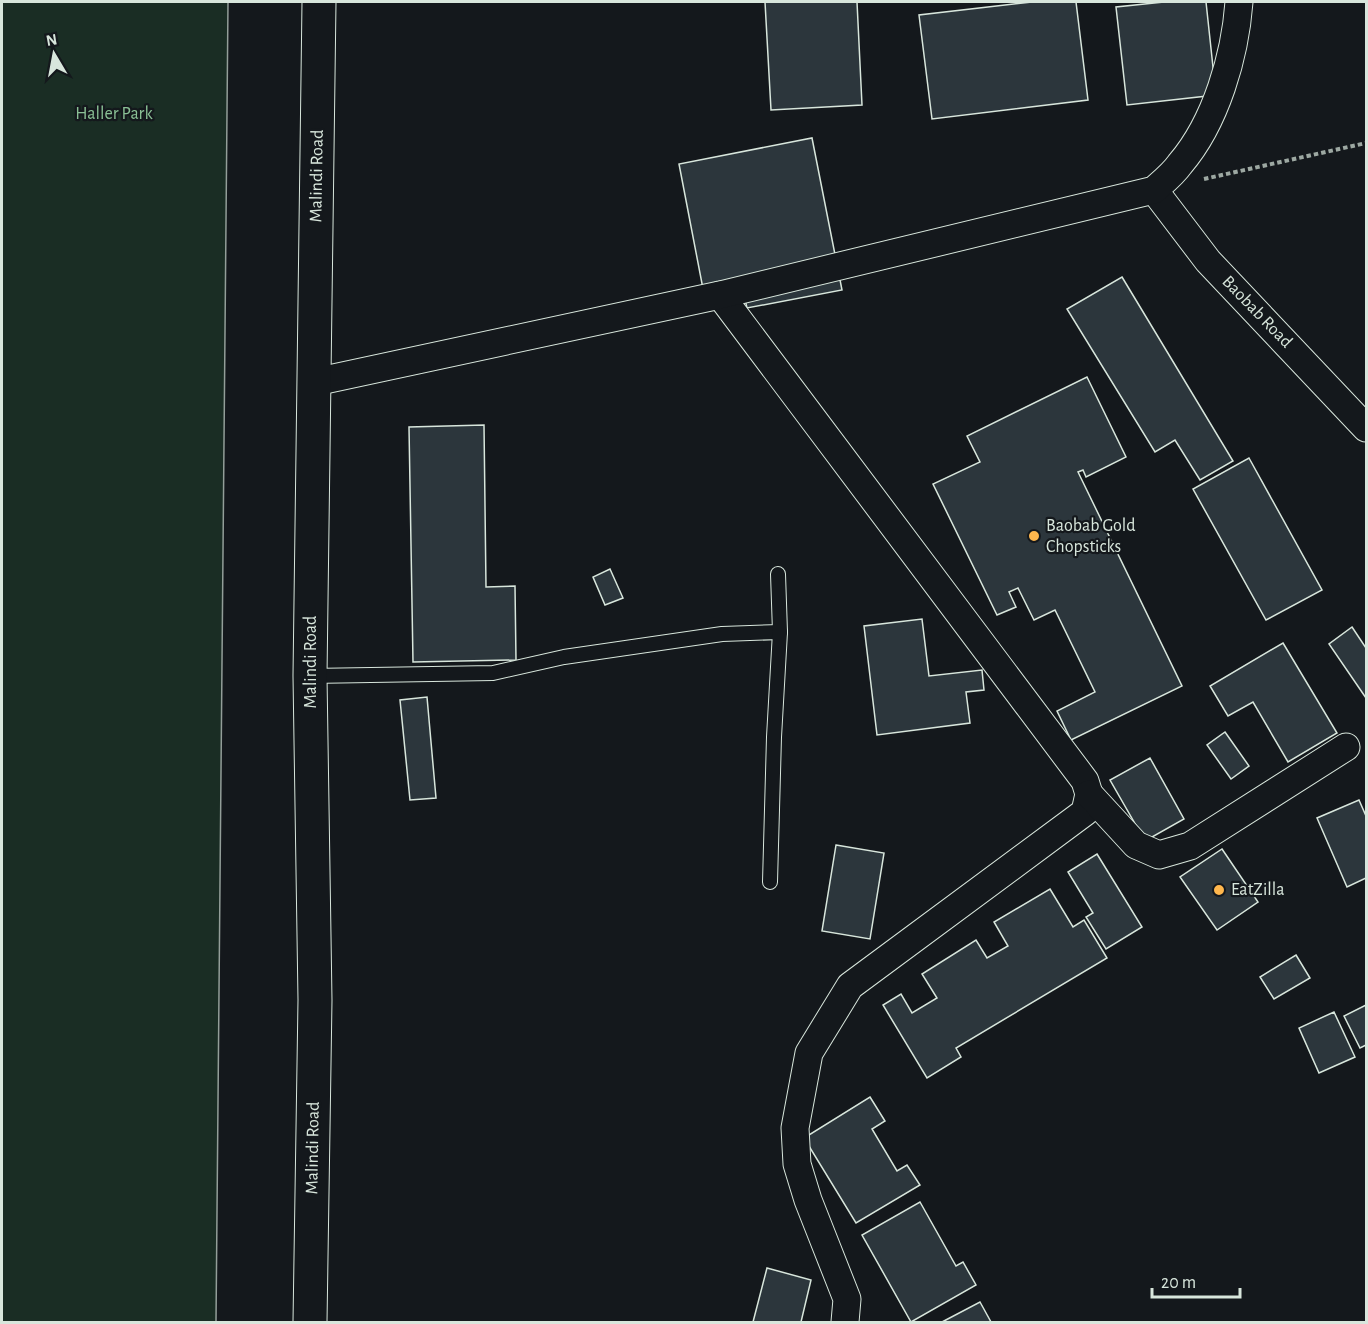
<svg xmlns="http://www.w3.org/2000/svg" width="1368" height="1324" font-family="'Alegreya Sans',sans-serif">
<rect width="100%" height="100%" fill="#14181c"/>
<polygon fill="#1a2d24" stroke="#939e99" stroke-width="1.5" points="2,2 228,2 216,1322 2,1322"/>
<g fill="#2c363c" stroke="#d8e6dc" stroke-width="1.5">
<polygon points="765,2 857,2 862,105 771,110"/>
<polygon points="1032,2 1076,2 1088,100 932,119 919,15"/>
<polygon points="1164,2 1206,2 1216,95 1127,105 1116,7"/>
<polygon points="812,138 842,290 747,308 742,286 704,294 679,164"/>
<polygon points="1122,277 1233,461 1200,480 1175,440 1155,452 1067,309"/>
<polygon points="1087,377 1126,457 1086,477 1083,470 1078,472 1182,686 1071,740 1057,711 1095,692 1055,610 1034,620 1018,588 1009,592 1016,607 997,615 933,484 980,462 967,436"/>
<polygon points="484,425 486,587 515,586 516,660 413,662 409,427"/>
<polygon points="1249,458 1322,590 1266,620 1193,489"/>
<polygon points="610,569 623,598 605,605 593,577"/>
<polygon points="922,619 929,676 982,670 984,690 966,692 970,723 877,735 864,626"/>
<polygon points="1352,627 1366,648 1366,698 1329,644"/>
<polygon points="1283,643 1337,733 1288,762 1253,702 1228,716 1210,686"/>
<polygon points="427,697 436,798 410,800 400,700"/>
<polygon points="1225,732 1249,766 1231,779 1207,745"/>
<polygon points="1150,758 1184,819 1145,841 1110,780"/>
<polygon points="1359,800 1366,816 1366,878 1347,887 1317,818"/>
<polygon points="836,845 884,853 870,939 822,931"/>
<polygon points="1222,849 1258,902 1217,930 1180,877"/>
<polygon points="1097,854 1142,927 1106,949 1086,917 1093,913 1068,872"/>
<polygon points="1050,889 1073,927 1084,920 1107,958 956,1048 961,1057 927,1078 883,1005 901,994 912,1013 937,998 922,974 976,940 987,958 1008,946 994,922"/>
<polygon points="1296,955 1310,978 1274,999 1260,977"/>
<polygon points="1366,1005 1366,1045 1360,1048 1344,1016"/>
<polygon points="1334,1012 1355,1057 1319,1073 1299,1028"/>
<polygon points="870,1097 885,1121 872,1129 897,1171 907,1165 920,1185 856,1223 804,1138"/>
<polygon points="920,1202 956,1266 963,1262 976,1285 911,1322 862,1235"/>
<polygon points="767,1268 811,1280 801,1322 753,1322"/>
<polygon points="980,1302 991,1322 942,1322"/>
</g>
<g fill="none" stroke-linecap="round" stroke-linejoin="round">
<defs>
<g id="lane">
<polyline points="310,676 493,673 564,657 722,634 780,632"/>
<polyline points="770,882 774,737 780,632 778,574"/>
</g>
<g id="street">
<polyline points="1154,190 1208,261 1366,428"/>
<polyline points="720,295 1085,781 1089,794 1085,812 850,986 809,1053 795,1128 797,1164 808,1200 847,1299 845,1322"/>
<path d="M315,382l405,-87 434,-105c9,-8 19,-16 26,-26 36,-42 55,-108 59,-162"/>
<polyline points="1089,794 1136,845 1159,855 1190,846 1346,747"/>
</g>
<polyline id="highway" points="310,1322 315,1000 310,676 319,2"/>
</defs>
<use href="#lane" stroke="#d8e6dc" stroke-width="16"/>
<use href="#street" stroke="#d8e6dc" stroke-width="29"/>
<use href="#highway" stroke="#d8e6dc" stroke-width="35"/>
<polyline stroke="#9da8a2" stroke-width="4" stroke-dasharray="4.5 3" stroke-linecap="butt" points="1204,179 1366,143"/>
<use href="#lane" stroke="#14181c" stroke-width="14"/>
<use href="#street" stroke="#14181c" stroke-width="27"/>
<use href="#highway" stroke="#14181c" stroke-width="33"/>
</g>
<g fill="#ffb74d" stroke="#14181c" stroke-width="2">
<circle cx="1034" cy="536" r="6"/>
<circle cx="1219" cy="890" r="6"/>
</g>
<g text-anchor="middle" dominant-baseline="central" stroke-width="4.5" stroke-linejoin="round" paint-order="stroke">
<g font-size="18" fill="#8ac095" stroke="#14181c">
<text x="114" y="114">Haller Park</text>
</g>
<g font-size="18" fill="#d8e6dc" stroke="#14181c">
<text transform="translate(317 176) rotate(-89)">Malindi Road</text>
<text transform="translate(1257 312) rotate(46)">Baobab Road</text>
<text transform="translate(311 662) rotate(-90)">Malindi Road</text>
<text transform="translate(313 1148) rotate(-89)">Malindi Road</text>
</g>
<g font-size="18" fill="#d8e6dc" stroke="#14181c" text-anchor="start">
<text x="1046" y="526">Baobab Gold<tspan x="1046" dy="21">Chopsticks</tspan></text>
<text x="1231" y="890">EatZilla</text>
</g>
</g>
<rect width="1368" height="1324" fill="none" stroke="#d8e6dc" stroke-width="6"/>
<g transform="translate(54 54) rotate(350)" stroke="#14181c" stroke-width="4.5" paint-order="stroke">
<path d="M0-4.5L10 22L0 15L-10 22Z" fill="#d8e6dc"/>
<text y="-9" font-size="16" font-weight="bold" text-anchor="middle" fill="#d8e6dc">N</text>
</g>
<path d="M1152 1288v9h88v-9" fill="none" stroke="#d8e6dc" stroke-width="3"/>
<text x="1161" y="1288" font-size="18" fill="#d8e6dc" stroke="#14181c" stroke-width="4.5" paint-order="stroke">20 m</text>
</svg>
